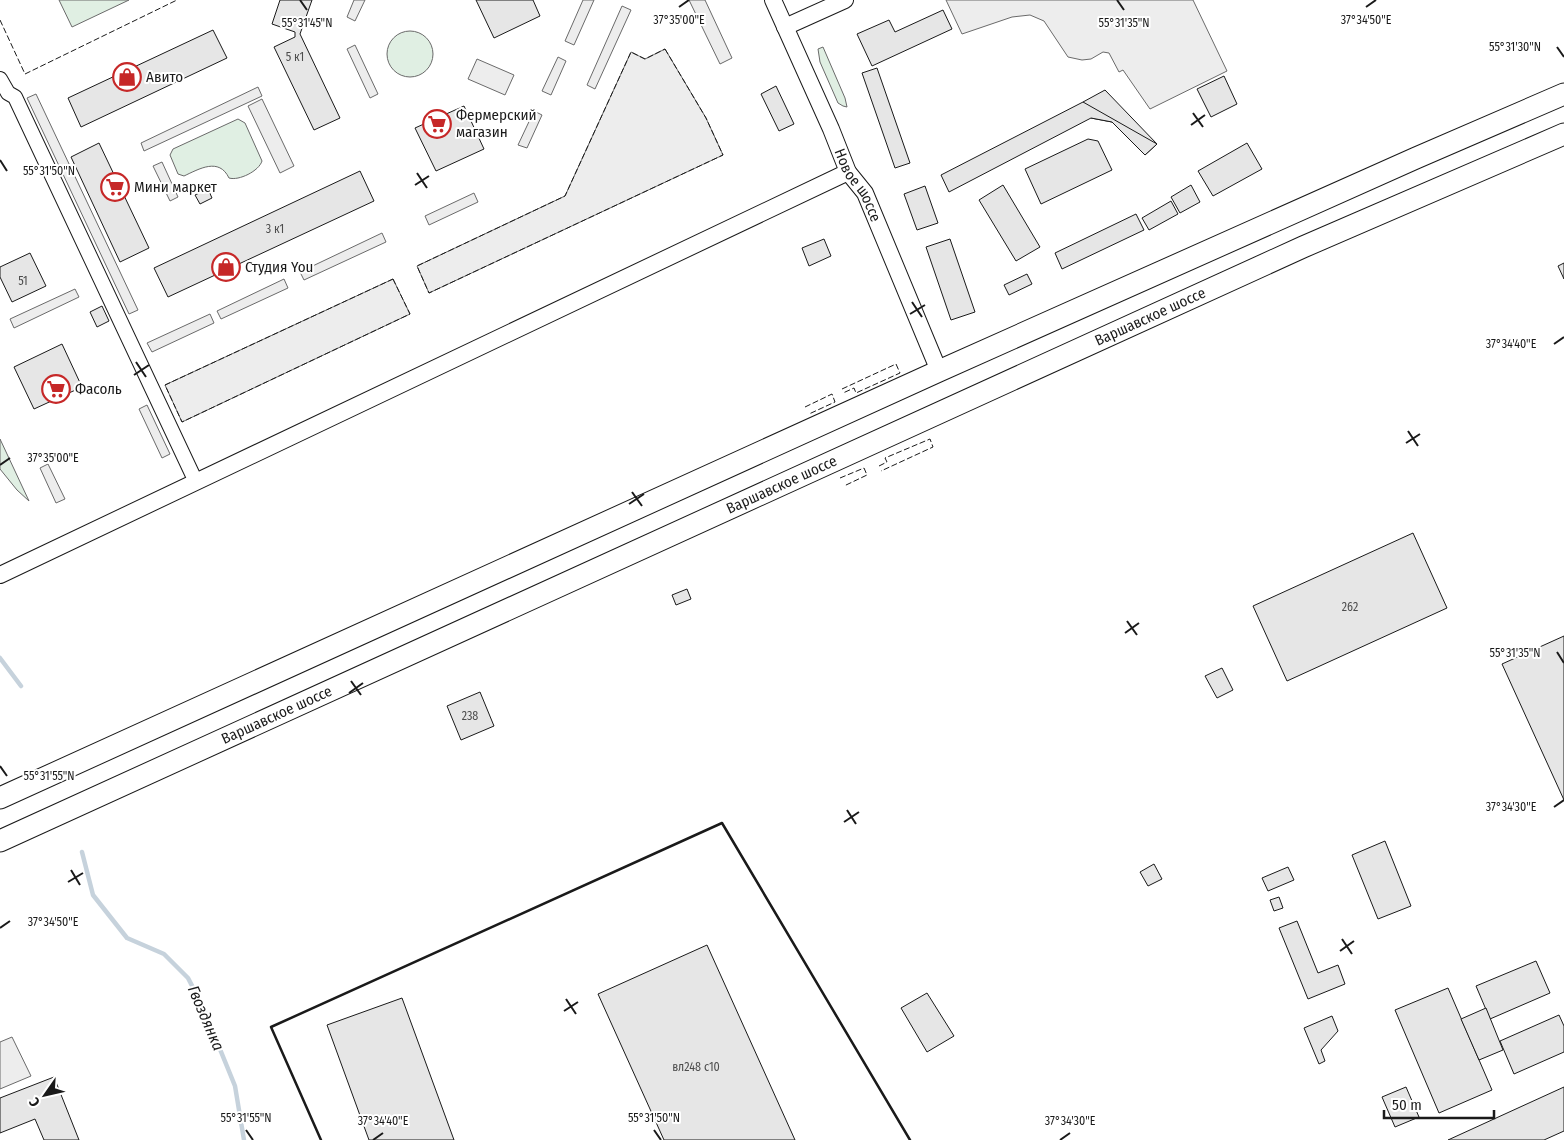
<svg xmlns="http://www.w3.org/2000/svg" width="1564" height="1140" font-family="'Fira Sans Condensed',sans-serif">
<rect width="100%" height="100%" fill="#fff"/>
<g fill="#e0efe3" stroke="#6a6a6a">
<polygon points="59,0 129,0 72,27"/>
<circle cx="410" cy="54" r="23"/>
<polygon points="823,47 845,98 847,107 843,106 838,103 820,62 818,49"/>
<path d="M238,119l7,4 17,38c-3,10 -23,20 -33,17 -10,-21 -30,-9 -45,-2l-6,-2 -8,-19 3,-6z"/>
<polygon points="0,439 29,501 17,490 0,469"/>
</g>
<g fill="#ededed" stroke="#6a6a6a">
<polygon points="354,0 365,0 355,21 347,17"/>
<polygon points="583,0 594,0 574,45 565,41"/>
<polygon points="689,0 705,0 732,58 720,64"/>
<polygon points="946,0 1193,0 1227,71 1150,109 1123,70 1119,72 1109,53 1103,52 1091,59 1082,60 1068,57 1044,21 1030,15 1012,17 962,34"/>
<polygon points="622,6 631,10 595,89 587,85"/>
<polygon points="355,45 378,94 370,98 347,49"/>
<polygon points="665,49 706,118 723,155 429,293 417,266 565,196 631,52 645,59"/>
<polygon points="558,57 566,61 551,95 542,91"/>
<polygon points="477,59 514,75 505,95 468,79"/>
<polygon points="258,87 262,96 144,151 141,143"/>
<polygon points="36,94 138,310 129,314 27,98"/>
<polygon points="262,99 294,166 280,173 248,106"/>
<polygon points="534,111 542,115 527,148 518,145"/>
<polygon points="162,162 178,197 170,201 153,166"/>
<polygon points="474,193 478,202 429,225 425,216"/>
<polygon points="382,233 386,242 304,280 300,272"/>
<polygon points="284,279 288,288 221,319 217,311"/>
<polygon points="393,279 410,314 182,422 165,385"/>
<polygon points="75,289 79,297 14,328 10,319"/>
<polygon points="210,314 214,323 152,352 147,343"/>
<polygon points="147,405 170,454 162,458 139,409"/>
<polygon points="48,464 65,499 56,503 40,468"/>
<polygon points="12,1037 31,1076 0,1089 0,1042"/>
</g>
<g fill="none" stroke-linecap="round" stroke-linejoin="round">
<g stroke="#c6d2dc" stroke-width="4.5">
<polyline points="0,658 21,686"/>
<polyline points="82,852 93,895 127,938 164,954 188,978 202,1005 235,1086 244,1140"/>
</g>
</g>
<g fill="#e6e6e6" stroke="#1a1a1a">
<polygon points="280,0 312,0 300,34 340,118 314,130 274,47 295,37 295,32 272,24"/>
<polygon points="476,0 533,0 540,16 494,38"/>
<polygon points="943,10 952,29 872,66 857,34 889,20 895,32"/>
<polygon points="213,30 227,58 81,127 68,98"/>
<polygon points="877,68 910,163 895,168 862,73"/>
<polygon points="1224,76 1237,104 1211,117 1197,89"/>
<polygon points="776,86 794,124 779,131 761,94"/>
<polygon points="1105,90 1157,144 1145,155 1112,122 1091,118 1083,102"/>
<polygon points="1083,102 1157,144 1145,155 1112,122 1091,118 949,192 941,175"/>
<polygon points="464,106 484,149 436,171 415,128"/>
<polygon points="1088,139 1098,141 1112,170 1041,204 1025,169"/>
<polygon points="99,143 149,248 120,262 71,157"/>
<polygon points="1247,143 1262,169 1213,196 1198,171"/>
<polygon points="360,171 374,201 168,297 154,268"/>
<polygon points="1003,185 1040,247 1016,261 979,200"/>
<polygon points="1191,185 1200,202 1180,213 1171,197"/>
<polygon points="925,186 938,223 917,230 904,194"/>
<polygon points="208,189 212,198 200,204 195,195"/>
<polygon points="1171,201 1178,214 1149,230 1142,218"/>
<polygon points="1136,214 1144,230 1062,269 1055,253"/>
<polygon points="824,239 831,256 809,266 802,248"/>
<polygon points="950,239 975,312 951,320 926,247"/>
<polygon points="30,253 46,286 12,302 0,277 0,267"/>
<polygon points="1564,263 1564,279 1558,266"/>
<polygon points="1027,274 1032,284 1009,295 1004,285"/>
<polygon points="102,306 109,321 97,327 90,312"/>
<polygon points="62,344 82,387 34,409 14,367"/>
<polygon points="1413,533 1447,608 1287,681 1253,606"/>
<polygon points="687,589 691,599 676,605 672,595"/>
<polygon points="1564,636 1564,800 1502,664"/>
<polygon points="1222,668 1233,690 1217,698 1205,676"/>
<polygon points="480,692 494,726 461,740 447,706"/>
<polygon points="1385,841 1411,906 1378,919 1352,855"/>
<polygon points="1154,864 1162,879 1148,886 1140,872"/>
<polygon points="1288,867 1294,880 1268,891 1262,878"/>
<polygon points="1279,897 1283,908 1274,911 1270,900"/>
<polygon points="1297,921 1318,973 1338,965 1345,984 1308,999 1279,928"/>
<polygon points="707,945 795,1140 664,1140 598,994"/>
<polygon points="1536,961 1550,993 1490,1019 1476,986"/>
<polygon points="1448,988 1492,1090 1439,1113 1395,1010"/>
<polygon points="927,993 954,1036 927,1052 901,1008"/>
<polygon points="402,998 454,1140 369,1140 327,1025"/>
<polygon points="1486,1008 1503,1050 1479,1060 1461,1019"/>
<polygon points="1559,1015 1564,1026 1564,1052 1514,1074 1500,1041"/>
<polygon points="1332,1016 1338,1031 1321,1050 1325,1061 1319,1064 1304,1028"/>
<polygon points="54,1077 79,1140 44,1140 35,1119 0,1133 0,1098"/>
<polygon points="1406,1087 1419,1117 1395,1127 1382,1097"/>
<polygon points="1564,1087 1564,1131 1544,1140 1448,1140"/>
</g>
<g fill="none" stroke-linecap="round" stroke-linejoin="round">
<defs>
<polyline id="minor" points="0,79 8,93 15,97 196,482"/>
<g id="tertiary">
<path id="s1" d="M773,0l58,129 17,43 17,21 74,178"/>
<polyline points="785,27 845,0"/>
<polyline points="0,575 848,172"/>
</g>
<g id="primary">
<polyline points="0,798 939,371 1416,158 1564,94"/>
<path id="s2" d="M0,841l1303,-594 261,-113"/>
</g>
</defs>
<use href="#minor" stroke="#1a1a1a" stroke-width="16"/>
<use href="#tertiary" stroke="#1a1a1a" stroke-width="18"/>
<use href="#primary" stroke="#1a1a1a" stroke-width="23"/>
<use href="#minor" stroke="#fff" stroke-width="14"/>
<use href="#tertiary" stroke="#fff" stroke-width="16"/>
<use href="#primary" stroke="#fff" stroke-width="21"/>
<g stroke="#1a1a1a" stroke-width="1" stroke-dasharray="6 2.5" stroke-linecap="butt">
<polyline points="0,20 25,74 177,0"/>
<polygon points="665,49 706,118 723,155 429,293 417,266 565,196 631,52 645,59"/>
<polygon points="393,279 410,314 182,422 165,385"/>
<polyline points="842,389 896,364 900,373 856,393 854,388 843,393"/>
<polyline points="805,407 832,394 835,402 809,414"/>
<polyline points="879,466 887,462 885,458 930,439 933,447 881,471"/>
<polyline points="840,478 864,468 867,475 844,486"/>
</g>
<polyline stroke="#1a1a1a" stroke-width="2.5" points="321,1140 271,1027 722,823 910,1140"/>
</g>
<path fill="none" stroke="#1a1a1a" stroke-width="2" d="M300,0l7,10M1117,0l7,10M679,7l10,-7M1366,7l10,-7M1557,47l7,10M1193,113l10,14M1191,125l14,-10M0,160l7,11M417,173l10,15M415,185l14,-9M912,302l10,15M910,314l15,-9M1554,344l10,-7M136,362l10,15M134,375l15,-10M1408,431l10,15M1406,443l14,-9M0,465l10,-7M632,492l10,14M629,504l15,-10M1127,621l10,14M1125,633l14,-10M1557,652l7,11M351,681l10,14M349,693l14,-10M0,766l7,10M1554,807l10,-7M847,810l9,14M844,822l15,-10M71,870l9,15M68,882l15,-9M0,928l10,-7M1342,939l10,15M1340,951l14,-10M566,999l10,15M564,1011l14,-9M246,1130l7,10M654,1130l7,10M373,1140l10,-7M1060,1140l10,-7"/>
<defs>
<symbol id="shop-ring" viewBox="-11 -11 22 22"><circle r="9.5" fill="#fff" stroke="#c62828" stroke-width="1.5"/><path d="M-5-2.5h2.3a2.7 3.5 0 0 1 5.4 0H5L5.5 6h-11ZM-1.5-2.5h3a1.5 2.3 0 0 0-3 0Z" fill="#c62828"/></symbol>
<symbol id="supermarket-ring" viewBox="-11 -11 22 22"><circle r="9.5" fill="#fff" stroke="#c62828" stroke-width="1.5"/><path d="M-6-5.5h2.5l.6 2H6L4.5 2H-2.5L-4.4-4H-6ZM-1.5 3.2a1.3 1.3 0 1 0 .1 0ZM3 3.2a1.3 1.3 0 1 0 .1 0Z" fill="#c62828"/></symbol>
</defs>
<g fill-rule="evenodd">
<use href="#shop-ring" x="111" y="61" width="32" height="32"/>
<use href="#supermarket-ring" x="421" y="108" width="32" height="32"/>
<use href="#supermarket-ring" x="99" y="171" width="32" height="32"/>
<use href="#shop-ring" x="210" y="251" width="32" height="32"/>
<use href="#supermarket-ring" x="40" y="373" width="32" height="32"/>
</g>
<g text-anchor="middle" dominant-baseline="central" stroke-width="4" stroke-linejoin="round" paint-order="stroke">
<g font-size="12" fill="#4d4d4d">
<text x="295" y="57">5 к1</text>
<text x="275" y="229">3 к1</text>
<text x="23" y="281">51</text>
<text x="1350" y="607">262</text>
<text x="470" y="716">238</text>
<text x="696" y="1067">вл248 с10</text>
</g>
<g font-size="15" fill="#1a1a1a" stroke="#fff" text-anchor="start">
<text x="146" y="77">Авито</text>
<text x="456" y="115">Фермерский<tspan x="456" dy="17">магазин</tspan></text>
<text x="134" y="187">Мини маркет</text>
<text x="245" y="267">Студия You</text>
<text x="75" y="389">Фасоль</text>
</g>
<g font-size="15" fill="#1a1a1a" stroke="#fff">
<text stroke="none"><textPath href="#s1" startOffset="204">Новое шоссе</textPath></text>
<text stroke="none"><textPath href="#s2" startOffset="1264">Варшавское шоссе</textPath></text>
<text stroke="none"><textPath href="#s2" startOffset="859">Варшавское шоссе</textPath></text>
<text stroke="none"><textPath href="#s2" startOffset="304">Варшавское шоссе</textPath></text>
</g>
<g font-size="16" font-style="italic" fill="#1a1a1a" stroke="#fff">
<text transform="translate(206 1018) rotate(67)">Гвоздянка</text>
</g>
</g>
<g font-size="12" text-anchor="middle" fill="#1a1a1a" stroke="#fff" stroke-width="4" stroke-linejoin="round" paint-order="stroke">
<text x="679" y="24">37°35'00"E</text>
<text x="1366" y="24">37°34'50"E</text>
<text x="307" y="27">55°31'45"N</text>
<text x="1124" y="27">55°31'35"N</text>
<text x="1515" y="51">55°31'30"N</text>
<text x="49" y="175">55°31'50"N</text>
<text x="1511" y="348">37°34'40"E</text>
<text x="53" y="462">37°35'00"E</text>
<text x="1515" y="657">55°31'35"N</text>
<text x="49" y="780">55°31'55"N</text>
<text x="1511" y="811">37°34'30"E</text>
<text x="53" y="926">37°34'50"E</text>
<text x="246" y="1122">55°31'55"N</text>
<text x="654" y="1122">55°31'50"N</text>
<text x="383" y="1125">37°34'40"E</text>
<text x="1070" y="1125">37°34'30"E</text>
</g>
<g transform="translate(45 1095) rotate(236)" stroke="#ffffff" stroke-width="4" paint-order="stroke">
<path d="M0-4L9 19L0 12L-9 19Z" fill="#1a1a1a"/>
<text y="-8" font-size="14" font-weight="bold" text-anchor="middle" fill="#1a1a1a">С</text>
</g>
<path d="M1384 1110v8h110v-8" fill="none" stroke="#1a1a1a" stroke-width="2.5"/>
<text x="1392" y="1110" font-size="15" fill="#1a1a1a" stroke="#ffffff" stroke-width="4" paint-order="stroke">50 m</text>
</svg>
